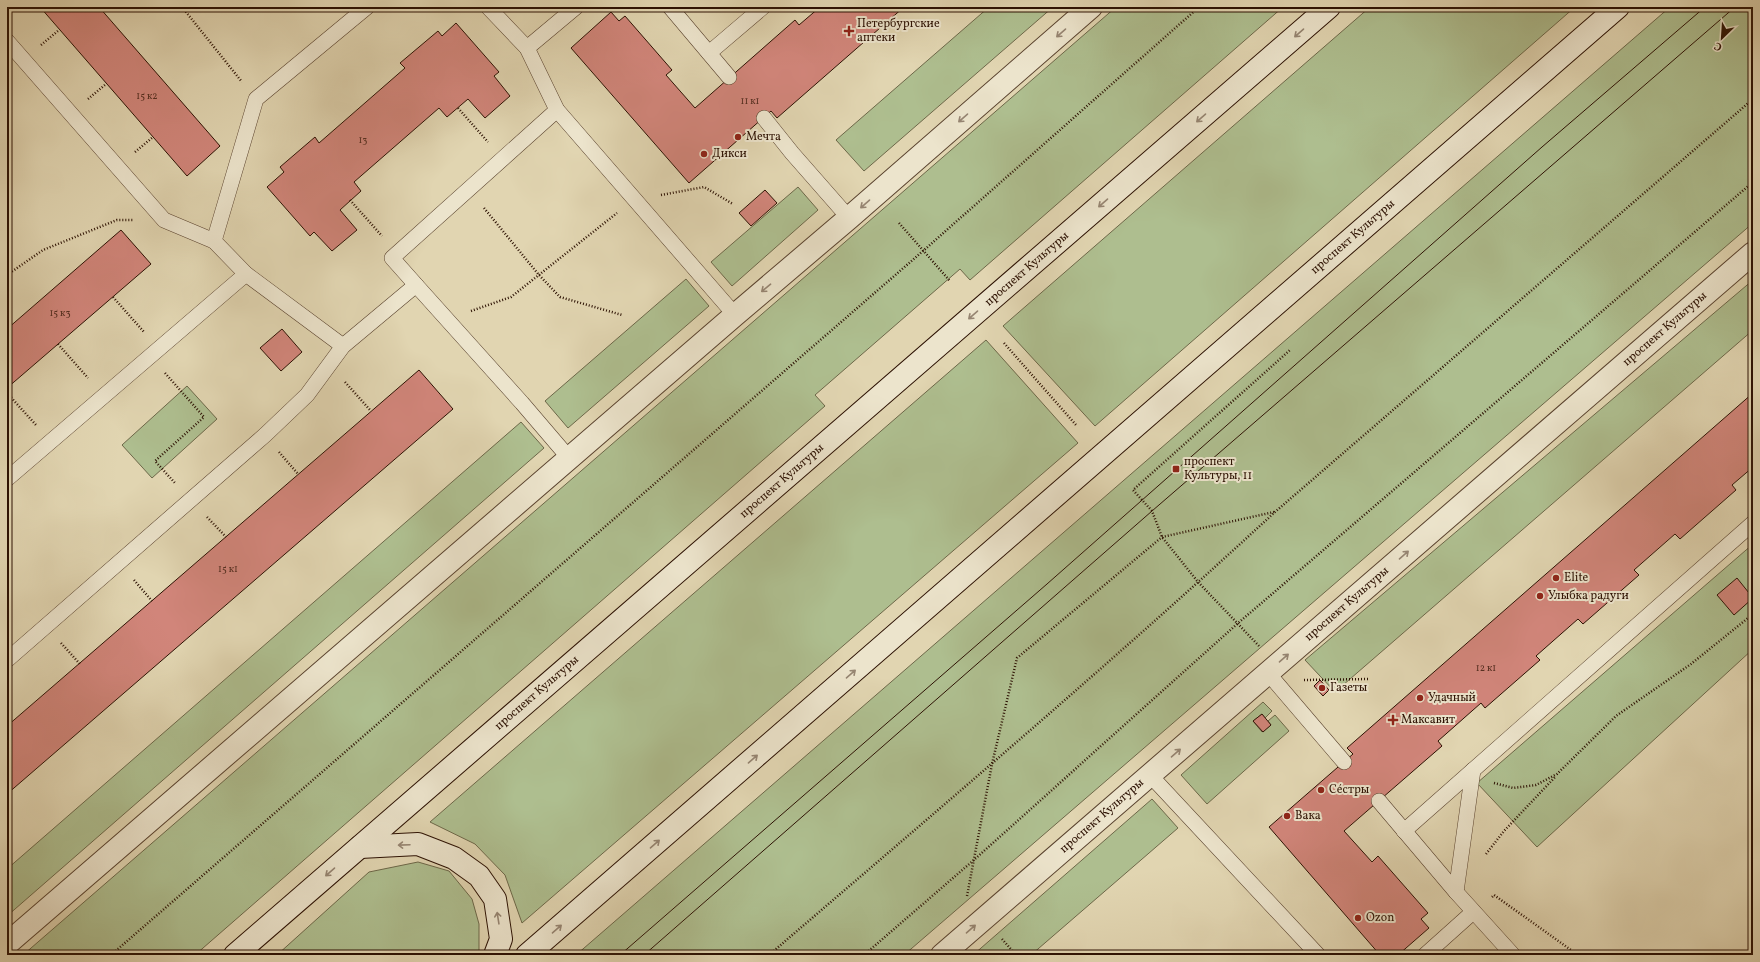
<svg xmlns="http://www.w3.org/2000/svg" width="1760" height="962" font-family="Vollkorn,serif">
<rect width="100%" height="100%" fill="#e1d5b1"/>
<filter id="stains"><feTurbulence type="fractalNoise" baseFrequency=".005" numOctaves="4"/><feColorMatrix values="0 0 0 0 .2 0 0 0 0 .09 0 0 0 0 .02 0 0 0 .5 -.17"/></filter>
<radialGradient id="worn" r=".72"><stop offset=".6" stop-color="#630" stop-opacity="0"/><stop offset="1" stop-color="#630" stop-opacity=".3"/></radialGradient>
<g fill="#aebe8f" stroke="#6d6849">
<polygon points="989,7 1053,7 864,171 836,140"/>
<polygon points="1116,7 1283,7 970,280 960,269 815,395 825,406 195,955 23,955"/>
<polygon points="1370,7 1575,7 1095,426 1003,326"/>
<polygon points="1670,7 1753,7 1753,223 904,955 576,955"/>
<polygon points="798,187 818,210 732,286 711,262"/>
<polygon points="686,279 709,306 568,428 545,401"/>
<polygon points="1753,280 1753,330 1335,692 1305,660"/>
<polygon points="986,340 1078,443 522,923 505,875 475,844 430,822"/>
<polygon points="187,386 217,419 152,478 122,445"/>
<polygon points="521,422 544,448 7,916 7,869"/>
<polygon points="1753,544 1753,649 1537,847 1477,783"/>
<polygon points="1263,702 1272,711 1265,718 1262,714 1253,721 1262,732 1271,725 1268,721 1275,715 1289,731 1207,804 1181,775"/>
<polygon points="1152,799 1178,828 1031,955 973,955"/>
<polygon points="418,862 449,871 472,899 479,924 479,953 477,955 277,955 369,872"/>
</g>
<g fill="#d1857a" stroke="#2c1103">
<polygon points="40,7 99,7 220,146 187,176"/>
<polygon points="820,7 904,7 777,118 771,111 689,183 571,48 611,12 619,21 625,16 672,70 666,75 695,108 795,20 799,25"/>
<polygon points="456,23 499,72 494,76 510,96 485,118 468,99 447,117 439,108 354,182 361,191 340,210 357,230 332,251 314,232 310,236 267,187 284,172 280,167 315,137 319,143 405,68 400,63 438,31 442,36"/>
<polygon points="765,190 777,203 751,226 739,213"/>
<polygon points="121,230 151,264 7,388 7,329"/>
<polygon points="282,329 302,352 281,371 260,348"/>
<polygon points="419,370 453,409 7,794 7,726"/>
<polygon points="1753,393 1753,467 1732,485 1736,490 1680,539 1675,534 1634,570 1639,575 1583,624 1578,619 1536,656 1540,660 1485,708 1481,703 1438,741 1442,746 1344,831 1372,862 1378,856 1428,913 1421,919 1429,928 1398,955 1380,955 1269,827 1353,754 1347,748"/>
<polygon points="1737,578 1753,598 1734,615 1717,595"/>
<polygon points="1320,680 1329,690 1323,696 1314,686"/>
<polygon points="1262,714 1271,725 1263,732 1253,721"/>
</g>
<g fill="none" stroke-linecap="round" stroke-linejoin="round">
<defs>
<g id="service">
<polyline points="488,7 527,48 557,110 735,315"/>
<polyline points="670,7 729,77"/>
<polyline points="7,41 164,220 214,241"/>
<polyline points="527,48 576,7"/>
<polyline points="709,53 763,7"/>
<polyline points="764,118 792,153 849,218"/>
<polyline points="416,285 392,258 557,110"/>
<polyline points="343,346 246,274 214,241 256,99 367,7"/>
<polyline points="7,479 246,274"/>
<polyline points="7,660 265,435 307,395 343,346 416,285 522,403 569,458"/>
<polyline points="1268,673 1344,762"/>
<polyline points="1150,775 1318,955"/>
<polyline points="1379,801 1456,892 1513,955"/>
<polyline points="1404,831 1753,523"/>
<polyline points="1456,892 1473,770"/>
<polyline points="1425,955 1473,912"/>
</g>
<g id="minor">
<polyline points="7,944 735,315 849,218 1091,7"/>
<polyline points="942,955 1753,253"/>
</g>
<g id="secondary">
<polyline points="360,847 418,844 454,858 479,876 495,899 501,939 495,955"/>
<polyline points="235,955 1329,7"/>
<polyline points="527,955 1618,7"/>
</g>
</defs>
<use href="#service" stroke="#59422e" stroke-width="16"/>
<use href="#minor" stroke="#59422e" stroke-width="24"/>
<use href="#secondary" stroke="#2c1103" stroke-width="24"/>
<g stroke="#2c1103" stroke-width="2.5" stroke-dasharray="1 2" stroke-linecap="butt">
<polyline points="182,7 242,82"/>
<polyline points="41,45 59,30"/>
<polyline points="88,99 106,84"/>
<polyline points="458,108 488,142"/>
<polyline points="135,152 153,137"/>
<polyline points="661,195 704,187 733,204"/>
<polyline points="350,200 382,236"/>
<polyline points="484,208 539,275 560,297 622,315"/>
<polyline points="899,223 950,281"/>
<polyline points="7,275 43,250 117,220 133,220"/>
<polyline points="113,297 144,332"/>
<polyline points="471,311 511,297 617,213"/>
<polyline points="1004,343 1076,425"/>
<polyline points="58,344 88,378"/>
<polyline points="165,373 204,417 155,461 175,483"/>
<polyline points="345,382 371,411"/>
<polyline points="7,393 36,425"/>
<polyline points="279,452 298,474"/>
<polyline points="207,517 226,537"/>
<polyline points="134,580 152,601"/>
<polyline points="61,643 80,664"/>
<polyline points="1259,646 1198,582 1162,537 1152,511 1133,490 1290,350"/>
<polyline points="1304,680 1370,679"/>
<polyline points="1494,783 1513,788 1536,785 1557,774 1616,716 1691,664 1753,614"/>
<polyline points="1486,854 1504,831 1556,776"/>
<polyline points="967,896 992,764 1017,658 1162,537 1274,512"/>
<polyline points="1492,897 1494,895 1578,955"/>
<polyline points="1002,939 1016,955"/>
<polyline points="111,955 923,251 1199,7"/>
<path d="M769,955c170,-146 341,-291 506,-443l478,-413"/>
<polyline points="864,955 975,859 1237,624 1753,182"/>
</g>
<use href="#service" stroke="#ece4cc" stroke-width="15"/>
<use href="#minor" stroke="#ece4cc" stroke-width="22"/>
<use href="#secondary" stroke="#ece4cc" stroke-width="22"/>
<g stroke="#2c1103" stroke-width="1">
<polyline points="620,955 1047,584 1542,147 1705,7"/>
<polyline points="644,955 1152,511 1735,7"/>
</g>
</g>
<defs><path id="oneway-shaft" d="M-6 0H5M1.5-3L5.5 0L1.5 3" fill="none" stroke-width="1.6" stroke-linecap="round" stroke-linejoin="round"/></defs>
<g stroke="#968572">
<use href="#oneway-shaft" transform="translate(1061 33) rotate(139)"/>
<use href="#oneway-shaft" transform="translate(1299 33) rotate(139)"/>
<use href="#oneway-shaft" transform="translate(963 118) rotate(139)"/>
<use href="#oneway-shaft" transform="translate(1201 118) rotate(139)"/>
<use href="#oneway-shaft" transform="translate(1103 203) rotate(139)"/>
<use href="#oneway-shaft" transform="translate(865 204) rotate(139)"/>
<use href="#oneway-shaft" transform="translate(766 288) rotate(140)"/>
<use href="#oneway-shaft" transform="translate(973 315) rotate(139)"/>
<use href="#oneway-shaft" transform="translate(1404 555) rotate(-41)"/>
<use href="#oneway-shaft" transform="translate(1284 658) rotate(-41)"/>
<use href="#oneway-shaft" transform="translate(851 674) rotate(-41)"/>
<use href="#oneway-shaft" transform="translate(1176 753) rotate(-41)"/>
<use href="#oneway-shaft" transform="translate(753 759) rotate(-41)"/>
<use href="#oneway-shaft" transform="translate(655 844) rotate(-41)"/>
<use href="#oneway-shaft" transform="translate(404 845) rotate(178)"/>
<use href="#oneway-shaft" transform="translate(330 872) rotate(139)"/>
<use href="#oneway-shaft" transform="translate(498 918) rotate(-99)"/>
<use href="#oneway-shaft" transform="translate(557 929) rotate(-41)"/>
<use href="#oneway-shaft" transform="translate(971 929) rotate(-41)"/>
</g>
<g fill="#8f2418" stroke="#ece4cc" stroke-width="1.5">
<path d="M847 25h4v4h4v4h-4v4h-4v-4h-4v-4h4z"/>
<circle cx="738" cy="137" r="4"/>
<circle cx="704" cy="154" r="4"/>
<rect x="1172" y="465" width="8" height="8" rx="2"/>
<circle cx="1556" cy="578" r="4"/>
<circle cx="1540" cy="596" r="4"/>
<circle cx="1322" cy="688" r="4"/>
<circle cx="1420" cy="698" r="4"/>
<path d="M1391 714h4v4h4v4h-4v4h-4v-4h-4v-4h4z"/>
<circle cx="1321" cy="790" r="4"/>
<circle cx="1287" cy="816" r="4"/>
<circle cx="1358" cy="918" r="4"/>
</g>
<g text-anchor="middle" dominant-baseline="central" stroke-width="4" stroke-linejoin="round" paint-order="stroke">
<g font-size="10" fill="#552e21">
<text x="147" y="96">15 к2</text>
<text x="750" y="101">11 к1</text>
<text x="363" y="140">13</text>
<text x="60" y="313">15 к3</text>
<text x="228" y="569">15 к1</text>
<text x="1486" y="668">12 к1</text>
</g>
<g font-size="12" fill="#2c1103" stroke="#ece4cc" text-anchor="start">
<text x="857" y="24">Петербургские<tspan x="857" dy="14">аптеки</tspan></text>
<text x="746" y="137">Мечта</text>
<text x="712" y="154">Дикси</text>
<text x="1184" y="462">проспект<tspan x="1184" dy="14">Культуры, 11</tspan></text>
<text x="1564" y="578">Elite</text>
<text x="1548" y="596">Улыбка радуги</text>
<text x="1330" y="688">Газеты</text>
<text x="1428" y="698">Удачный</text>
<text x="1401" y="720">Максавит</text>
<text x="1329" y="790">Се́стры</text>
<text x="1295" y="816">Вака</text>
<text x="1366" y="918">Ozon</text>
</g>
<g font-size="12" fill="#2c1103" stroke="#ece4cc">
<text transform="translate(1353 237) rotate(-41)">проспект Культуры</text>
<text transform="translate(1027 269) rotate(-41)">проспект Культуры</text>
<text transform="translate(1665 329) rotate(-41)">проспект Культуры</text>
<text transform="translate(782 481) rotate(-41)">проспект Культуры</text>
<text transform="translate(1347 604) rotate(-41)">проспект Культуры</text>
<text transform="translate(537 693) rotate(-41)">проспект Культуры</text>
<text transform="translate(1102 816) rotate(-41)">проспект Культуры</text>
</g>
</g>
<rect width="1760" height="962" fill="none" stroke="#e1d5b1" stroke-width="24"/>
<rect x="8" y="8" width="1744" height="946" fill="none" stroke="#2c1103" stroke-width="2"/>
<rect x="12" y="12" width="1736" height="938" fill="none" stroke="#2c1103"/>
<g transform="translate(1722 38) rotate(205)" stroke="#ece4cc" stroke-width="3" paint-order="stroke">
<path d="M0-3L7 15L0 10L-7 15Z" fill="#2c1103"/>
<text y="-6" font-size="11" font-weight="bold" text-anchor="middle" fill="#2c1103">С</text>
</g>
<rect width="100%" height="100%" filter="url(#stains)"/>
<rect width="100%" height="100%" fill="url(#worn)"/>
</svg>
